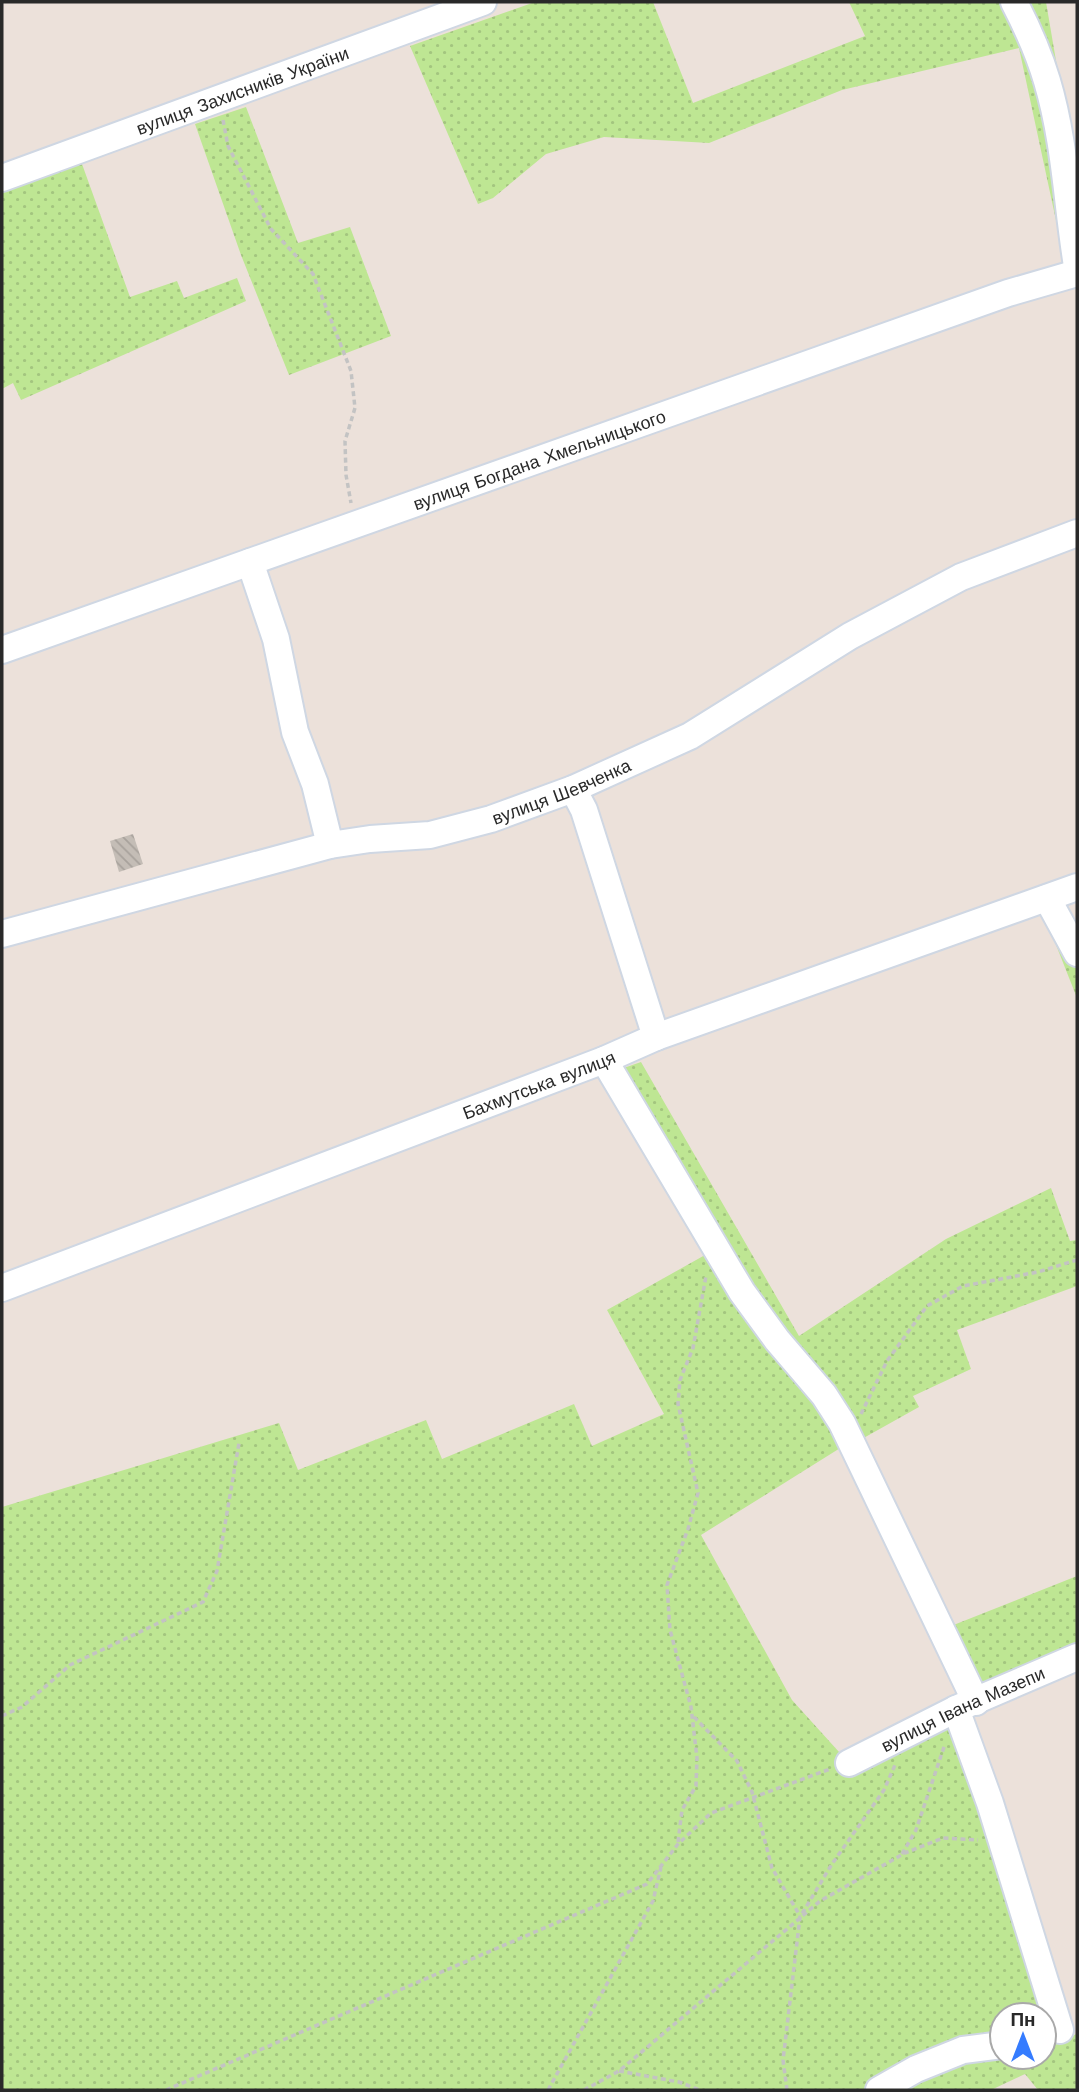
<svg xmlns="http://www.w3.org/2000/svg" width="1079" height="2092" font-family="'Work Sans',sans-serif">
<defs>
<pattern id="grass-dots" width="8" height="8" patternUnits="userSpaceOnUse" patternTransform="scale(1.75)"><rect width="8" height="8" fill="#bee693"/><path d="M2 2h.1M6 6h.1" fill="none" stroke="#a3c57f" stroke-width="1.8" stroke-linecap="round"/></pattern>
<pattern id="building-back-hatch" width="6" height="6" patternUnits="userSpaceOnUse" patternTransform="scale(1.75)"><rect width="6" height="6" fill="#c4bdb6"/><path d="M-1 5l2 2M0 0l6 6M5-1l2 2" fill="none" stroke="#a8a29c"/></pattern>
</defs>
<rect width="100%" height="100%" fill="#ece1da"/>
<g fill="url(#grass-dots)">
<polygon points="535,2 653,2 693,103 865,36 849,2 1006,2 1023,35 1051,133 1060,239 1019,48 842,90 709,143 604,137 546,154 493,198 478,204 410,46"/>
<polygon points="1020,2 1046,2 1062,96"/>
<polygon points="246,107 298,243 350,227 391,336 289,375 241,255 195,124"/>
<polygon points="82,164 130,297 177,281 184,298 237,278 246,301 21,400 13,383 2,389 2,192"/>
<polygon points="1047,922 1077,966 1077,998"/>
<polygon points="641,1062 799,1336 946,1239 1051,1188 1070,1241 1077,1240 1077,1286 957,1330 971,1369 913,1396 919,1407 860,1440 768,1318 618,1070"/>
<polygon points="705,1255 845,1445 701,1535 792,1700 849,1763 954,1717 1053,2027 1044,2031 1044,2015 1002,2015 1002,2042 873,2090 2,2090 2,1507 279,1423 298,1470 426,1420 442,1459 574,1404 592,1446 664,1414 607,1310"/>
<polygon points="1077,1576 1077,1645 980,1687 951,1626"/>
<polygon points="1077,2034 1077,2090 1038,2090 1025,2074 991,2090 906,2090 933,2072 986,2055 1002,2057 1044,2057 1044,2045"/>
</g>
<polygon fill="url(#building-back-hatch)" points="133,834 143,864 119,872 110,841"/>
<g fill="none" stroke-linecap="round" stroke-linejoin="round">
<defs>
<g id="minor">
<path d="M1014,2c13,25 25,52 33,79 18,60 20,124 30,185"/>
<path id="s1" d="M2,178l481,-176"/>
<polyline points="250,562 276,639 295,732 315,784 330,845"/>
<path id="s2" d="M2,650l1006,-357 69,-20"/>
<polyline points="573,789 584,810 656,1037"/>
<polyline points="1047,898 1077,953"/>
<path id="s3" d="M2,934l328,-89 40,-6 60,-4 61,-16 82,-30 117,-53 160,-100 111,-59 116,-44"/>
<polyline points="604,1060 742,1292 777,1340 824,1395 842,1423 976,1702"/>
<path id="s4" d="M2,1288l602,-228 52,-23 421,-150"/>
<polyline points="956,1709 990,1803 1060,2030"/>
<path id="s5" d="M849,1763l107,-54 121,-52"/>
<polyline points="879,2090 916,2069 963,2050 1002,2045"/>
</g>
</defs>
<use href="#minor" stroke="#cfd7e3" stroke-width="30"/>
<g stroke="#c3c3c3" stroke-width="3.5" stroke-dasharray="5 3.5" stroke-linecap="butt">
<polyline points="223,120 228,146 271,229 313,274 351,371 355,408 345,441 346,475 351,503"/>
<polyline points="861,1414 887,1361 927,1306 963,1286 1038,1272 1077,1260"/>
<polyline points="2,1716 22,1707 70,1665 203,1602 217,1571 239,1443"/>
<polyline points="694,1717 737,1761 752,1792 772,1868 800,1916"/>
<polyline points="678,1842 682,1810 696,1786 697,1758 691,1707 670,1630 667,1585 688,1529 698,1493 678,1404 680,1380 693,1348 706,1276"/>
<polyline points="902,1854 916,1830 945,1744"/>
<polyline points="619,2071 679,2082 700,2090"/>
<polyline points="166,2090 647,1884 678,1844 711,1813 830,1769"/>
<polyline points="548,2090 653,1901 661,1867"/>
<polyline points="584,2090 619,2071 820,1901 905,1853 943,1838 978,1840"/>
<polyline points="787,2090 783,2060 800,1917 832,1864 884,1790 895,1765"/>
</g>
<use href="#minor" stroke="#fff" stroke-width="26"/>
</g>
<g text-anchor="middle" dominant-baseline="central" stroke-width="5" stroke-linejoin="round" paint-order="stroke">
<g font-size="18" fill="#292929" stroke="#fff">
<text stroke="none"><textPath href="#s1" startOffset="256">вулиця Захисників України</textPath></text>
<text stroke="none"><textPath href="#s2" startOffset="570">вулиця Богдана Хмельницького</textPath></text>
<text stroke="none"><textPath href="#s3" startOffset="579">вулиця Шевченка</textPath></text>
<text stroke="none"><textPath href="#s4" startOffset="574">Бахмутська вулиця</textPath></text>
<text stroke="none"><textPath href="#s5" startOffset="126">вулиця Івана Мазепи</textPath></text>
</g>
</g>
<rect width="1079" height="2092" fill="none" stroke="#292929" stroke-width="7"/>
<g transform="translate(1023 2036)"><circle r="33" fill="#ffffff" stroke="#a9a9a9" stroke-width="2"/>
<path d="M0-5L12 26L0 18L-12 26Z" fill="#357cff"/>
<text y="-10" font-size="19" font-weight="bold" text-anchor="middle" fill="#292929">Пн</text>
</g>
</svg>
